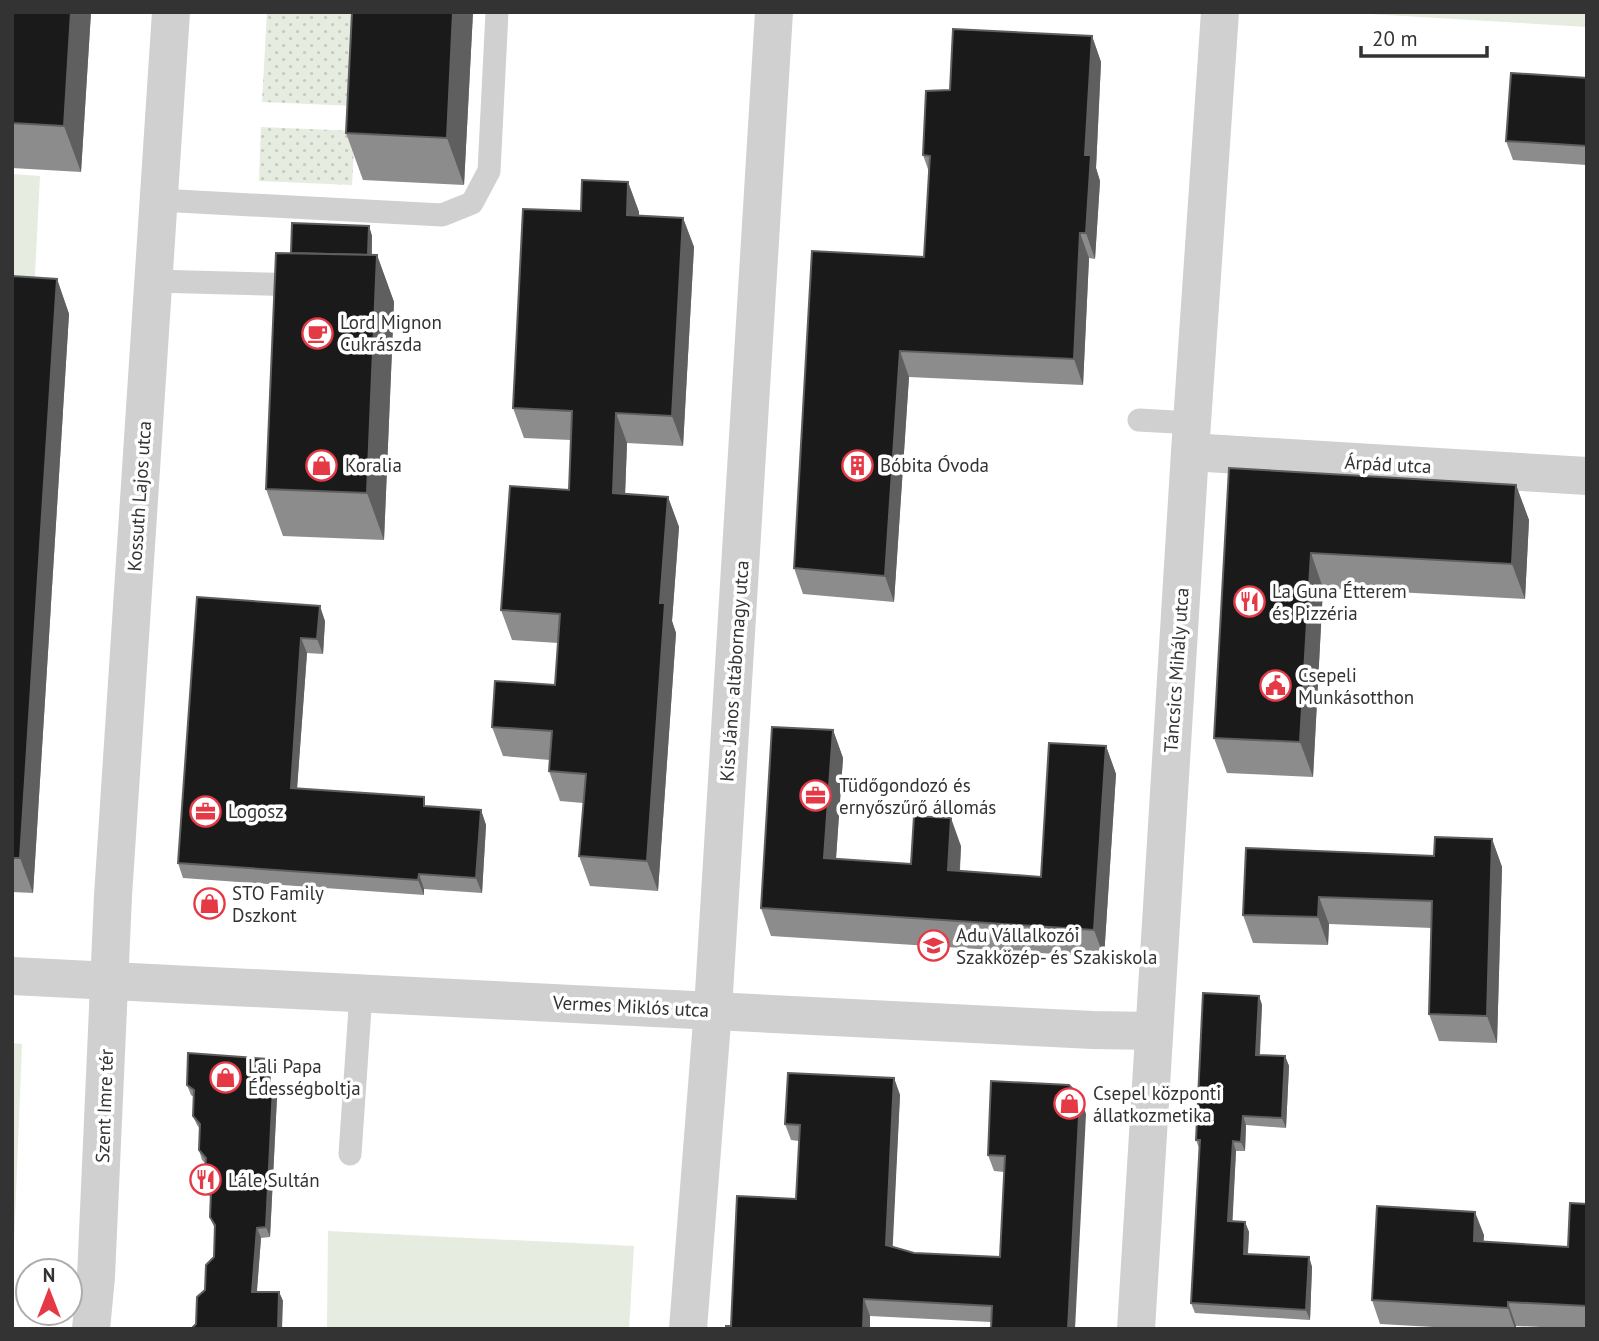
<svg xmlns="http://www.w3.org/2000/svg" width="1599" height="1341" font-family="'PT Sans',sans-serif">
<defs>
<pattern id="grass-dots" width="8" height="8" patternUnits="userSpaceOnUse" patternTransform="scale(1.75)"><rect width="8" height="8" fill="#e6ecdf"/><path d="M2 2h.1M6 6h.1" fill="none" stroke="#c6cbc0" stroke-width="1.8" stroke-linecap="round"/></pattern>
</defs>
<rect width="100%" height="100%" fill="#fff"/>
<g fill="url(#grass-dots)">
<polygon points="267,12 361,12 357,106 262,102"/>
<polygon points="261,127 355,131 352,185 259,181"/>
</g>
<g fill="#e6ecdf">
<polygon points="1370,12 1587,12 1587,27 1370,14"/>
<polygon points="12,174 40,176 33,314 12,313"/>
<polygon points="12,1043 22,1044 12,1293"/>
<polygon points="328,1231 634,1246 629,1329 327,1329"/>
</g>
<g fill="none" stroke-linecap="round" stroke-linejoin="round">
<g stroke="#d0d0d0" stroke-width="23">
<polyline points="159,200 442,215 472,203 489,171 497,12"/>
<polyline points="153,281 306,285"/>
<polyline points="1139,420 1192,423"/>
<polyline points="350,1154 361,994"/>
</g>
<g stroke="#d0d0d0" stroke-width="38">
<polyline points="1190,452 1587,476"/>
<polyline points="688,1329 713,1009 774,12"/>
</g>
<g stroke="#d0d0d0" stroke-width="38">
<polyline points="12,976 1093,1030 1153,1031"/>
<polyline points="91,1329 96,1277 113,896 171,12"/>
<polyline points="1136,1329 1190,452 1220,12"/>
</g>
</g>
<g fill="#8c8c8c">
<polygon points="12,12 91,12 81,172 12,168"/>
<polygon points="352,12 473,12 464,185 363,180 346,133"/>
<polygon points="1092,36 1101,62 1096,168 1100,181 1095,259 1089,258 1083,385 909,377 894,602 803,594 794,568 924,257 929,172 923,155 950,90"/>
<polygon points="1587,78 1587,165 1513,160 1506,141"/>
<polygon points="628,182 639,212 639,216 683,218 694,247 683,446 627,443 625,494 668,497 679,527 672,621 676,633 658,891 590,886 579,856 583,803 560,801 549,771 550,760 503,756 492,727 555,685 558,643 512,640 501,610 569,490 571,440 524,438 513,408 581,211"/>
<polygon points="369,226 372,236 372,255 377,255 394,302 384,540 283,536 266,489 291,253"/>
<polygon points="12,276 57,279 69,314 33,893 12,892"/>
<polygon points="1229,468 1516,485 1529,520 1525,599 1323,588 1313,777 1227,773 1214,738"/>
<polygon points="197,597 325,621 323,654 307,653 297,788 428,807 481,810 486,825 482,893 424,889 424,895 183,878 178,863"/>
<polygon points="833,730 843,758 836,859 911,864 961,846 960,871 1041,877 1106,746 1116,774 1104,957 771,936 761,908"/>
<polygon points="1492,839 1502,867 1497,1043 1439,1041 1429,1014 1432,928 1329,924 1328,945 1253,943 1243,915 1434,856"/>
<polygon points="1259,996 1262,1005 1260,1055 1285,1056 1289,1066 1286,1128 1246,1125 1245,1151 1236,1151 1232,1221 1245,1222 1249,1232 1248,1254 1309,1257 1312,1267 1310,1320 1195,1313 1191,1303 1199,1148 1196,1140"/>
<polygon points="271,1069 270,1084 277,1097 270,1237 261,1238 257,1292 279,1292 283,1301 196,1324 214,1257 215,1229 210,1217 211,1197 207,1194 204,1184 205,1163 202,1160 199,1150 200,1129 197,1125 193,1116 194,1097 191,1095 187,1085"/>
<polygon points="894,1078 900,1095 892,1247 914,1253 1000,1257 1004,1172 994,1171 988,1155 1086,1114 991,1322 870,1316 870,1329 726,1329 731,1326 796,1199 799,1141 791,1140 785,1124"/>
<polygon points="1587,1204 1587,1329 1516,1326 1516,1329 1469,1329 1380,1324 1372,1300 1484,1235 1483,1242 1568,1247"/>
</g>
<g fill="#5f5f5f">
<polygon points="71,12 91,12 81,172 64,126"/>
<polygon points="453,12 473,12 464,185 447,138"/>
<polygon points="1092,36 1101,62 1096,168 1100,181 1095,259 1086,233 1085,155"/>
<polygon points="628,182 639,212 638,245 627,215"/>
<polygon points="683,218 694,247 683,446 672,416"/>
<polygon points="369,226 372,236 371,274 367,264"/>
<polygon points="1080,233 1089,258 1083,385 1074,359"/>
<polygon points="377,255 394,302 384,540 367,493"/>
<polygon points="57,279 69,314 33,893 20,858"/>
<polygon points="900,351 909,377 894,602 885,576"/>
<polygon points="616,413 627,443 624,523 613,493"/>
<polygon points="1516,485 1529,520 1525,599 1512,564"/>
<polygon points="668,497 679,527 672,621 676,633 658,891 647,861 660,603"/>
<polygon points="1311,553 1323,588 1313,777 1300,742"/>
<polygon points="320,606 325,621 323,654 317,639"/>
<polygon points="301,638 307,653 296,803 291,788"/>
<polygon points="833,730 843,758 834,886 824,858"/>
<polygon points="1106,746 1116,774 1104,957 1094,930"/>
<polygon points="481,810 486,825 482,893 476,878"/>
<polygon points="951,818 961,846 958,898 948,870"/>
<polygon points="1492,839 1502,867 1497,1043 1487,1016"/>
<polygon points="419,874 424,889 424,895 418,880"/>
<polygon points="1319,897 1329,924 1328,945 1318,917"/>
<polygon points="1259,996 1262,1005 1259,1064 1256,1055"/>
<polygon points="1285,1056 1289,1066 1286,1128 1282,1118"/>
<polygon points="268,1059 271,1069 270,1090 267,1080"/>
<polygon points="894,1078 900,1095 892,1261 886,1245"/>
<polygon points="273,1087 277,1097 270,1237 266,1227"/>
<polygon points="1080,1097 1086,1114 1075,1329 1068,1329"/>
<polygon points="1243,1116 1246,1125 1245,1151 1241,1142"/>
<polygon points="1233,1141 1236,1151 1232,1231 1228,1221"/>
<polygon points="1475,1212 1484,1235 1482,1265 1474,1241"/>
<polygon points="1245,1222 1249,1232 1247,1263 1244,1254"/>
<polygon points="257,1228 261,1238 256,1301 252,1292"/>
<polygon points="1309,1257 1312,1267 1310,1320 1306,1310"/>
<polygon points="279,1292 283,1301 282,1329 278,1329"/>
<polygon points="864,1299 870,1316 870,1329 863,1329"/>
<polygon points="1508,1302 1516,1326 1516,1329 1515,1329 1508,1308"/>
</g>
<g fill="#1a1a1a" stroke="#5f5f5f" stroke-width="2">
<polygon points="12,12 71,12 64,126 12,123"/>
<polygon points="352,12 453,12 447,138 346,133"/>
<polygon points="953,29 1092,36 1085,155 1091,155 1086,233 1080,233 1074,359 900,351 885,576 794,568 812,251 924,257 930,156 923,155 926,91 950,90"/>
<polygon points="1511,73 1587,78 1587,146 1506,141"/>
<polygon points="582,180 628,182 627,215 683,218 672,416 616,413 613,493 668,497 660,603 665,603 647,861 579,856 586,774 549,771 552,731 492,727 495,681 555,685 560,614 501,610 510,486 569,490 572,411 513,408 523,209 581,211"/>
<polygon points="292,223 369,226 368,255 291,253"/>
<polygon points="276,253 377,255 367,493 266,489"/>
<polygon points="12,276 57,279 20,858 12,858"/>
<polygon points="1229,468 1516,485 1512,564 1311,553 1300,742 1214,738"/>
<polygon points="197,597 320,606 317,639 301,638 291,788 424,797 424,806 481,810 476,878 419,874 418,880 178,863"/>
<polygon points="772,727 833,730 824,858 911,864 914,816 951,818 948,870 1041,877 1049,743 1106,746 1094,930 761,908"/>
<polygon points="1435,837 1492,839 1487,1016 1429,1014 1432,901 1319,897 1318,917 1243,915 1246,848 1434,856"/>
<polygon points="1203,993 1259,996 1256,1055 1285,1056 1282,1118 1243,1116 1241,1142 1233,1141 1228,1221 1245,1222 1244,1254 1309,1257 1306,1310 1191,1303 1200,1140 1196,1140"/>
<polygon points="188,1053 268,1059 267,1080 273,1087 266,1227 257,1228 252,1292 279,1292 278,1329 191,1329 196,1324 197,1297 205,1290 206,1265 214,1257 215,1225 210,1217 211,1192 204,1184 206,1158 199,1150 200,1124 193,1116 194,1090 187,1085"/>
<polygon points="788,1073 894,1078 886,1245 914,1253 1000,1257 1005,1156 988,1155 991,1081 1069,1085 1080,1097 1068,1329 991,1329 992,1306 864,1299 863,1329 726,1329 726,1326 731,1326 737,1196 796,1199 800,1125 785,1124"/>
<polygon points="1570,1203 1587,1204 1587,1306 1508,1302 1508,1308 1372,1300 1377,1206 1475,1212 1474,1241 1568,1247"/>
</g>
<defs>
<symbol id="cafe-ring" viewBox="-11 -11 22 22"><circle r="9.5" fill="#fff" stroke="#e63946" stroke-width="1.5"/><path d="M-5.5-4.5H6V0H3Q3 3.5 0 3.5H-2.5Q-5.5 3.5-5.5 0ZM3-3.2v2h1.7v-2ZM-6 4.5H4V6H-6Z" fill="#e63946"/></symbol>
<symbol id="shop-ring" viewBox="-11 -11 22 22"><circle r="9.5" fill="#fff" stroke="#e63946" stroke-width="1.5"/><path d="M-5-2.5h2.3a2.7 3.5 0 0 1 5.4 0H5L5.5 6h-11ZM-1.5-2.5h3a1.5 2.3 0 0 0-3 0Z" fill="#e63946"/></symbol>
<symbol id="building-ring" viewBox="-11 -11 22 22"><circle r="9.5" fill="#fff" stroke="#e63946" stroke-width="1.5"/><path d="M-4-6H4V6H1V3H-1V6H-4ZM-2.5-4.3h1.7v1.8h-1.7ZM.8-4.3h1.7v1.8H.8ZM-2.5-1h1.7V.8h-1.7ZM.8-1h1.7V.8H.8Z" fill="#e63946"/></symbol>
<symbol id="restaurant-ring" viewBox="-11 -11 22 22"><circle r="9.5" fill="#fff" stroke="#e63946" stroke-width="1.5"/><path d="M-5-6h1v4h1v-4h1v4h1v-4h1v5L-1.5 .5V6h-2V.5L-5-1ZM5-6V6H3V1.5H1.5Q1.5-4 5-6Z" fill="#e63946"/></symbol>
<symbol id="civic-ring" viewBox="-11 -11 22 22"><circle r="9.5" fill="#fff" stroke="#e63946" stroke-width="1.5"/><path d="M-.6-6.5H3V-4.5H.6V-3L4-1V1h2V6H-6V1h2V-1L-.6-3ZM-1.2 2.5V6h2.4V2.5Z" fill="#e63946"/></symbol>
<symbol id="office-ring" viewBox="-11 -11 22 22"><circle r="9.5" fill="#fff" stroke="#e63946" stroke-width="1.5"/><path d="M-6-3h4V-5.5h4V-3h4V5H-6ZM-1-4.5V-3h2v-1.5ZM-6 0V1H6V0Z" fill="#e63946"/></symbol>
<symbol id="school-ring" viewBox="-11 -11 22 22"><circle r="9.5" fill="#fff" stroke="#e63946" stroke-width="1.5"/><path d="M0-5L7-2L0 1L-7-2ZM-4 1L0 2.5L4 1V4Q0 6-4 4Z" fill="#e63946"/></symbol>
</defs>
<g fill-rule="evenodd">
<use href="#cafe-ring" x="300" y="316" width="35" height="35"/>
<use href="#shop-ring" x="304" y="448" width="35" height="35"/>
<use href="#building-ring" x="840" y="448" width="35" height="35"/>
<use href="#restaurant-ring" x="1232" y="584" width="35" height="35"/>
<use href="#civic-ring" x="1258" y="668" width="35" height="35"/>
<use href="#office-ring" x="798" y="778" width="35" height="35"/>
<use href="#office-ring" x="188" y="794" width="35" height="35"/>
<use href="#shop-ring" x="192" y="886" width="35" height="35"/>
<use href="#school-ring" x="916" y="928" width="35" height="35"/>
<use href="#shop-ring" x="208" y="1060" width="35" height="35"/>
<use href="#shop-ring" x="1052" y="1086" width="35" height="35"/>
<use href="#restaurant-ring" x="188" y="1162" width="35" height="35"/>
</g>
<g text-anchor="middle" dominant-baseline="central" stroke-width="7" stroke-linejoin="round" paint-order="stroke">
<g font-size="19" fill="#333" stroke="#fff" text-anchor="start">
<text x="340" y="322">Lord Mignon<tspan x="340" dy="22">Cukrászda</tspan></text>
<text x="345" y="465">Koralia</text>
<text x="880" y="465">Bóbita Óvoda</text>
<text x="1272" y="591">La Guna Étterem<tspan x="1272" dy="22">és Pizzéria</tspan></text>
<text x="1298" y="675">Csepeli<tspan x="1298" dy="22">Munkásotthon</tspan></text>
<text x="839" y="785">Tüdőgondozó és<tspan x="839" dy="22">ernyőszűrő állomás</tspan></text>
<text x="228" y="811">Logosz</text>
<text x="232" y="893">STO Family<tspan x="232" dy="22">Dszkont</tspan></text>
<text x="956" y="935">Adu Vállalkozói<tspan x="956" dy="22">Szakközép- és Szakiskola</tspan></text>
<text x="248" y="1066">Lali Papa<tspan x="248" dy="22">Édességboltja</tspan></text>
<text x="1093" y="1093">Csepel központi<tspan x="1093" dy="22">állatkozmetika</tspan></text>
<text x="228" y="1180">Lále Sultán</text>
</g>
<g font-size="19" fill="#333" stroke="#fff">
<text transform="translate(1388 464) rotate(3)">Árpád utca</text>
<text transform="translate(139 496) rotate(-86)">Kossuth Lajos utca</text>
<text transform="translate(1176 670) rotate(-86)">Táncsics Mihály utca</text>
<text transform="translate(734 671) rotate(-86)">Kiss János altábornagy utca</text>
<text transform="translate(631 1006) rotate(3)">Vermes Miklós utca</text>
<text transform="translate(104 1106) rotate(-88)">Szent Imre tér</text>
</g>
</g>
<rect width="1599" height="1341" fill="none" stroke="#333333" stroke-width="28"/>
<g transform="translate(49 1292)"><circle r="33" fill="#ffffff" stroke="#adadad" stroke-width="2"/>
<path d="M0-5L12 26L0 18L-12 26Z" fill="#e63946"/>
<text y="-10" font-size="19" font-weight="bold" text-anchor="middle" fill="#333333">N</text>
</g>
<path d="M1361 46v10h126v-10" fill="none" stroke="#333333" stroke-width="3.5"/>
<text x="1372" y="46" font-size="21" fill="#333333" stroke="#ffffff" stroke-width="5" paint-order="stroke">20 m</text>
</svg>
